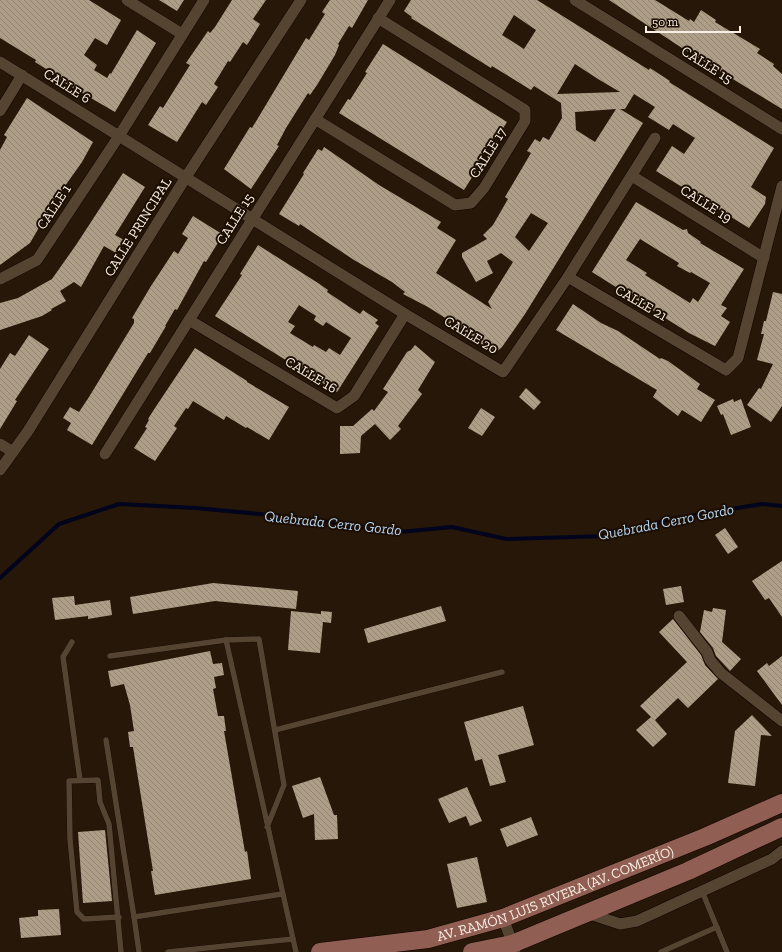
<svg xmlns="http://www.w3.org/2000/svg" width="782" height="952" font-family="'Zilla Slab',serif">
<defs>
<pattern id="building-back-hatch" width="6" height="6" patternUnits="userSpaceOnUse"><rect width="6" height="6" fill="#ae9e87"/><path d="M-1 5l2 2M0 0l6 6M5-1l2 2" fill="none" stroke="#908473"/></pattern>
</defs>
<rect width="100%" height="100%" fill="#271708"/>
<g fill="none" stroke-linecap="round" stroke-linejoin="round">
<polyline stroke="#00041c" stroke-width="4" points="0,578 59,524 119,504 196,508 292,517 400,532 452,527 506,539 607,536 676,518 762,504 782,506"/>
</g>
<g fill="url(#building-back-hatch)" fill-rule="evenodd">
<polygon points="0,0 89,0 121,20 107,45 95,38 84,55 97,65 94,70 107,78 110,73 111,74 137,30 156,43 115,112 58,79 59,77 35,62 36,60 0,38"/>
<polygon points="159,0 184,0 177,11"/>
<polygon points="232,0 266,0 253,19 260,24 247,45 243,42 230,62 228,61 214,84 218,87 206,105 202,102 177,142 148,125 160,106 163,108 190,65 186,63 208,31 210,33 215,27"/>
<polygon points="330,0 368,0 352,28 349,26 338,44 339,45 335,55 317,85 310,95 308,93 286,128 277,145 279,146 251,189 224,169 250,127 252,128 306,38 309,40 325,14 322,12"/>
<path d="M411,0h126l112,70 1,-2 20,13 -1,1 105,66 -23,39 15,10 -1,7 -16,24 -93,-57 16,-25 12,8 11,-16 -22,-14 -4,6 -21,-13 7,-10 -21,-13 -9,15h-5l23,14 -118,191 -23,33 -7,6 -47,-30 2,-2 -22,-14 -25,-13 2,-2 -13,-10 -38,-22 -54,-36 -1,2 -20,-12 25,-40 -1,-1 12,-19 3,-5 4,2 2,-4 55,38 62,37 -4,6 19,12 -20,33 56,36 -4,-7 25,-40 -12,-9 -14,8 6,12 -17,9 -14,-25v-4l25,-14 -4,-4 10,-10 15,-26 -3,-2 26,-44 -4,-2 8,-12 5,3 3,-5 6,3 13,-22 -1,-15 -27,-17 -3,4 -39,-24 -1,2 -80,-50 1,-1 -8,-6zM514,15l22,15 -12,19 -22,-14zM575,64l23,15 22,13 -63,2zM616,109l-21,33 -19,-12 -1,-18zM531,213l17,10 -19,28 -14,-14z"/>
<polygon points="609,0 655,0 689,21 690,19 694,22 701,10 716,20 715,22 760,49 757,53 774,64 773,66 782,74 782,109 682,48"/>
<polygon points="383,44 507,122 498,136 496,134 479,161 481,163 464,190 339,113 348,99 350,100 367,73 365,72"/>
<polygon points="27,98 93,142 82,162 55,200 30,243 0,265 0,150 7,137 4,135"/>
<polygon points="123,173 145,187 115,235 124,240 116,253 104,246 81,287 74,282 60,291 66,301 51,309 52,310 42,316 0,330 0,303 18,298 52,279 76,245"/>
<path d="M636,202l47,28 4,-1 1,4 13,9 -1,1 44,26 -23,36 6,3 -6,8 9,6 -15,24 -26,-13 -97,-61zM640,239l39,24 -2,3 13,7 1,-1 19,11 -12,19 -5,-4 -3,5 -45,-28 2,-2 -21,-13z"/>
<polygon points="193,216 222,234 219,241 206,262 204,261 177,310 175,309 165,326 166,326 150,353 148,353 92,445 67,430 71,423 63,418 70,407 79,412 89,397 134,323 134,319 132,318 151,286 174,251 178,254 188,238 182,234"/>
<path d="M258,245l60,38 10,7 -1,2 33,22 3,-4 15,10 -3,3 4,3 -42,66 -122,-76 27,-41 -2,-1zM299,305l17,11 -2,4 9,6 3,-4 25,16 -11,17 -11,-7 -3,4 -12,-7 -1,2 -23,-14 5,-7 -7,-4z"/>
<polygon points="773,292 782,294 782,406 771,422 747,405 759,388 761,389 773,364 757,360 764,334 761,334 764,321 766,321"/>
<polygon points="573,304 601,323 618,331 660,359 661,358 668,361 700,384 697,389 715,400 701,422 682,410 678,416 653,397 657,390 556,330"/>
<polygon points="29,335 49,349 15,400 17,401 0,429 0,369 10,353 15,356"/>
<polygon points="415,345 435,362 418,390 422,394 398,426 401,429 390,440 375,424 361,436 360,453 340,454 340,426 353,426 372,409 374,411 388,392 383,389 407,352 411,350"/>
<polygon points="195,348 247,381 247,382 289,407 269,440 247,427 246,428 226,416 224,420 193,401 188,409 186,408 174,426 177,428 155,461 134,448 147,428 145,427 149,420 148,419 155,408"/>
<polygon points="526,388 541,402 534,410 519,397"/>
<polygon points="733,399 734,402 741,399 751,427 731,435 723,414 721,415 717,406"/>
<polygon points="481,408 495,417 482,436 468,428"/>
<polygon points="725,528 738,547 728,554 715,535"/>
<polygon points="782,561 782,617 769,598 765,600 752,581"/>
<polygon points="213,583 298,591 296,609 215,601 133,614 130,597"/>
<polygon points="681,586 684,602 666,605 663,589"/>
<polygon points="74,596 75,605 110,600 112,615 88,619 88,616 55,620 52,598"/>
<polygon points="441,606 446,621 368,643 364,629"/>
<polygon points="713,608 726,610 722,642 741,659 730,671 716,656 713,648 700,632 704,610 712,612"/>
<polygon points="291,611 321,614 321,611 332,612 331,623 323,622 320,653 288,650"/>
<polygon points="673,619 701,655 705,665 718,679 688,708 678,698 655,720 667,734 653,747 636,730 651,717 640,706 687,662 659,632"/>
<polygon points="210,651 213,664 222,663 224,675 214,677 216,688 213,689 218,716 224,716 226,731 224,731 245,852 247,851 251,879 155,895 151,871 153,871 133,747 130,747 128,732 134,731 130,705 124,684 111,687 108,671"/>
<polygon points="782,656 782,705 757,671 767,663 769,666"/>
<polygon points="523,706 534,745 498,755 506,782 490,786 482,759 475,761 464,722"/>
<polygon points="752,715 772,736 761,735 755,786 728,783 735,731"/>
<polygon points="320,777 334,815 337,815 338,839 315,840 314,814 303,818 292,786"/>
<polygon points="467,787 482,821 470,826 466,816 449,823 438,799"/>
<polygon points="531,817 538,835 507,847 500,829"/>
<polygon points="105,830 112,901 83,903 78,832"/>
<polygon points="477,857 487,902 457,908 447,864"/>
<polygon points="59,909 61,935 21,938 19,918 38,916 38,910"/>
</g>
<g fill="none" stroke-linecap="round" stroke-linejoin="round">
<defs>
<g id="lane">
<polyline points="72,642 63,657 80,780"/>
<polyline points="110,656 226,640"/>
<polyline points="275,730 502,672"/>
<polyline points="106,740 134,917"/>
<polyline points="267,827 284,785 259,639 226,640 296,952"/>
<polyline points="702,891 727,952"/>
<polyline points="119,917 84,919 77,912 70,839 69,781 98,780 100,802 109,824 121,952"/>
<polyline points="139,952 134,917 282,894"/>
<polyline points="168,952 293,939"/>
<polyline points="661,952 717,927"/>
</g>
<g id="street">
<polyline points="127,0 182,34"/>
<polyline points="575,0 782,129"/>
<polyline points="0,62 405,314 503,372 568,277 655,138"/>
<polyline points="0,111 22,75"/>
<polyline points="315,119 455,205 471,203 484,188 525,121 525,110 378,18"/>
<polyline points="632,176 764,258"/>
<polyline points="568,277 726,370 738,358 782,186"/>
<polyline points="0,279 37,260 119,136 204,0"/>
<polyline points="189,320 337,408 354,396 405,314"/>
<polyline points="0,444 13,452"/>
<polyline points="105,454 390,0"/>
<polyline points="0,470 28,431 186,177 301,0"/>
<polyline points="679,616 707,652 710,660 721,673 782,721"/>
<polyline points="587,913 620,924 637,921 772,859 782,851"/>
<polyline points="503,918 515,950"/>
</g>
<g id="primary">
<path id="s1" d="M320,952l108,-13 75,-21 202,-81 77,-34"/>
<polyline points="472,952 512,944 688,871 782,827"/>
</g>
</defs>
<use href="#lane" stroke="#0f0300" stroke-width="6"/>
<use href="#street" stroke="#0f0300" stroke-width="12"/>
<use href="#primary" stroke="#0f0300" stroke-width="19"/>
<use href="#lane" stroke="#564433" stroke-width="5.5"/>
<use href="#street" stroke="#564433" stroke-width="11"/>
<use href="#primary" stroke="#905e52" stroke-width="18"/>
</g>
<g text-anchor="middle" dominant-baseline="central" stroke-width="4" stroke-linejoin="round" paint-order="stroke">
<g font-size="14" fill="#faefe5" stroke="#1d0e02">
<text transform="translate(707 65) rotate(32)">CALLE 15</text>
<text transform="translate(67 86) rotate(32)">CALLE 6</text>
<text transform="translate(488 153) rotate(-58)">CALLE 17</text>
<text transform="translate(706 204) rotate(32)">CALLE 19</text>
<text transform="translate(54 207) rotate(-57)">CALLE 1</text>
<text transform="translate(235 219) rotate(-58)">CALLE 15</text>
<text transform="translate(138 227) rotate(-58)">CALLE PRINCIPAL</text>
<text transform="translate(641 303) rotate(30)">CALLE 21</text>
<text transform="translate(471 335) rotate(31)">CALLE 20</text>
<text transform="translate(311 375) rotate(31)">CALLE 16</text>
<text stroke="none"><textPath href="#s1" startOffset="244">AV. RAMÓN LUIS RIVERA (AV. COMERÍO)</textPath></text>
</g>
<g font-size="15" font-style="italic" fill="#b5d5f5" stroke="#1d0e02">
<text transform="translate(666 522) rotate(-11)">Quebrada Cerro Gordo</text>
<text transform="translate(333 523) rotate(6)">Quebrada Cerro Gordo</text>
</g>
</g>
<path d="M646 26v6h94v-6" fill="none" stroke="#faefe5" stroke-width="2"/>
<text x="652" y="26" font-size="12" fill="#faefe5" stroke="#1d0e02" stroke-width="3" paint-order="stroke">50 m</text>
</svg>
